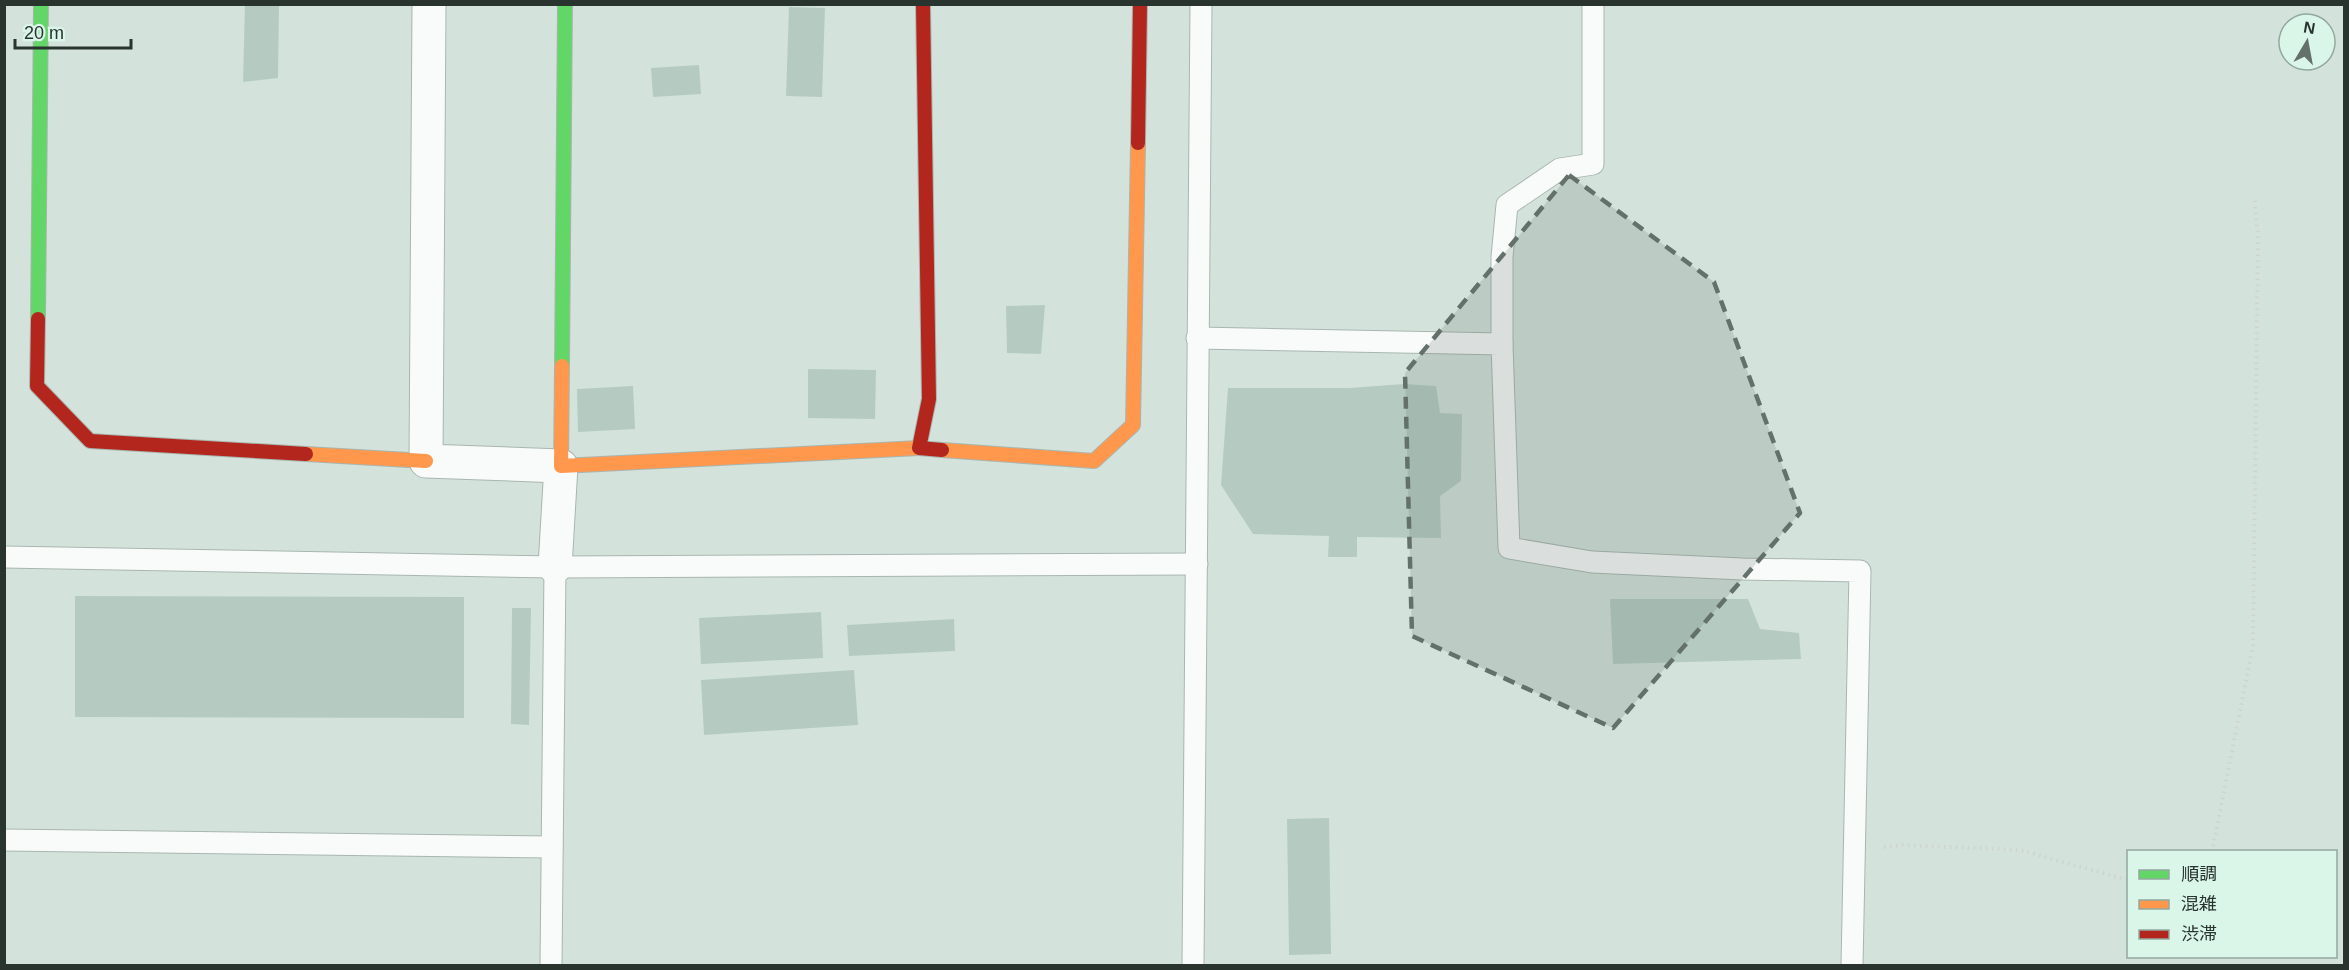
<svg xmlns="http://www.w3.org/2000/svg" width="2349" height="970" font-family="Arial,'Noto Sans JP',sans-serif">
<rect width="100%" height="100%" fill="#d3e3db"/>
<g fill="#b5cbc2">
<polygon points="245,4 279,4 278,78 243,82"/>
<polygon points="789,7 825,8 822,97 786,96"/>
<polygon points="699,65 701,94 653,97 651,68"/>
<polygon points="1045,305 1041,354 1007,353 1006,306"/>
<polygon points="808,369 876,370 875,419 808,418"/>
<polygon points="1404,384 1436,386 1440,413 1462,414 1461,481 1440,496 1441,538 1357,537 1357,557 1328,557 1329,536 1253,534 1221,485 1228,388 1349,388"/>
<polygon points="633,386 635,429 578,432 577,389"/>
<polygon points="75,596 464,597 464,718 75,717"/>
<polygon points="1610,599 1748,599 1760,629 1799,633 1801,659 1613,664"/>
<polygon points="512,608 531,608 529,725 511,724"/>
<polygon points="821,612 823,658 701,664 699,618"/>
<polygon points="954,619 955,651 849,656 847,625"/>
<polygon points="854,670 858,725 704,735 701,680"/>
<polygon points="1329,818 1331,954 1289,955 1287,819"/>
</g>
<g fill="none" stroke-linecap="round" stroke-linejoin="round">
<defs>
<g id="lane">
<polyline points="1197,338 1502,344 1509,548 1592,562 1742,569 1860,571 1852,966"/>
<polyline points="1502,344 1502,257 1507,205 1560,169 1593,164 1593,4"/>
<polyline points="4,557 555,567 1197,564"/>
<polyline points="4,840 552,847"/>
<polyline points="551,966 555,567"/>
<polyline points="1193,966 1201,4"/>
</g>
<polyline id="street" points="429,4 426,461 561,466 555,567"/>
<g id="fast">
<polyline points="38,319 41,4"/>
<polyline points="562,366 565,4"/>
</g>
<g id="slow">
<polyline points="562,366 561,466 919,448"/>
<polyline points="942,450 1094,461 1133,425 1138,143"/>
<polyline points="306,454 426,461"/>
</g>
<g id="jam">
<polyline points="923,4 929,399 919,448 942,450"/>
<polyline points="1138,143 1140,4"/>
<polyline points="38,319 37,386 90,441 306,454"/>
</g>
</defs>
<use href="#lane" stroke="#a9b6b0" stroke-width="23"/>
<use href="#street" stroke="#a9b6b0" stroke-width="35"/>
<use href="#fast" stroke="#a9b6b0" stroke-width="16"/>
<use href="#slow" stroke="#a9b6b0" stroke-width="16"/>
<use href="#jam" stroke="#a9b6b0" stroke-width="16"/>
<g stroke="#cfd3d1" stroke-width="4" stroke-dasharray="1.5 4.5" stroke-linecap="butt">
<polyline points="1884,847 1903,845 2020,850 2128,880"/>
<polyline points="2212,852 2253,645 2258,234 2254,198"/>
</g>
<use href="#lane" stroke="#f8fbfa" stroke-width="21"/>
<use href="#street" stroke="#f8fbfa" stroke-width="33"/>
<use href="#fast" stroke="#63d668" stroke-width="14"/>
<use href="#slow" stroke="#ff974d" stroke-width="14"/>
<use href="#jam" stroke="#b3261e" stroke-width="14"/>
</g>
<path fill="#64716b" fill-opacity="0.2" stroke="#64716b" stroke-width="4.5" stroke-dasharray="12 8" stroke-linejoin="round" d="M1569,175l145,107 86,231 -187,215 -201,-92 -7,-263z"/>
<rect width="2349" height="970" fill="none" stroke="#29342f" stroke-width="12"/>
<rect x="2127" y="850" width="210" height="108" fill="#daf6e9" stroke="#93a89f" stroke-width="1.5"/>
<rect x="2139" y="870" width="30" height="9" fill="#63d668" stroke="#93a89f" stroke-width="1.5"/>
<text x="2181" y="880" font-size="18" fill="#29342f">順調</text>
<rect x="2139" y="900" width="30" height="9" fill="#ff974d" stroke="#93a89f" stroke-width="1.5"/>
<text x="2181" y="910" font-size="18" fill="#29342f">混雑</text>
<rect x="2139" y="930" width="30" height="9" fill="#b3261e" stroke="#93a89f" stroke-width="1.5"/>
<text x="2181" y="940" font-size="18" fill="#29342f">渋滞</text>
<g transform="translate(2307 42) rotate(10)"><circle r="28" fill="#daf6e9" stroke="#93a89f" stroke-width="1.5"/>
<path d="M0-4.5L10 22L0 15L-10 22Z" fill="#64716b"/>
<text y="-9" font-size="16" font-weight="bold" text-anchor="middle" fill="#29342f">N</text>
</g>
<path d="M15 39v9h116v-9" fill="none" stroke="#29342f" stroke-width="3"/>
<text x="24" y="39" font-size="18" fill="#29342f" stroke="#daf6e9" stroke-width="4.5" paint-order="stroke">20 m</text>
</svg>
